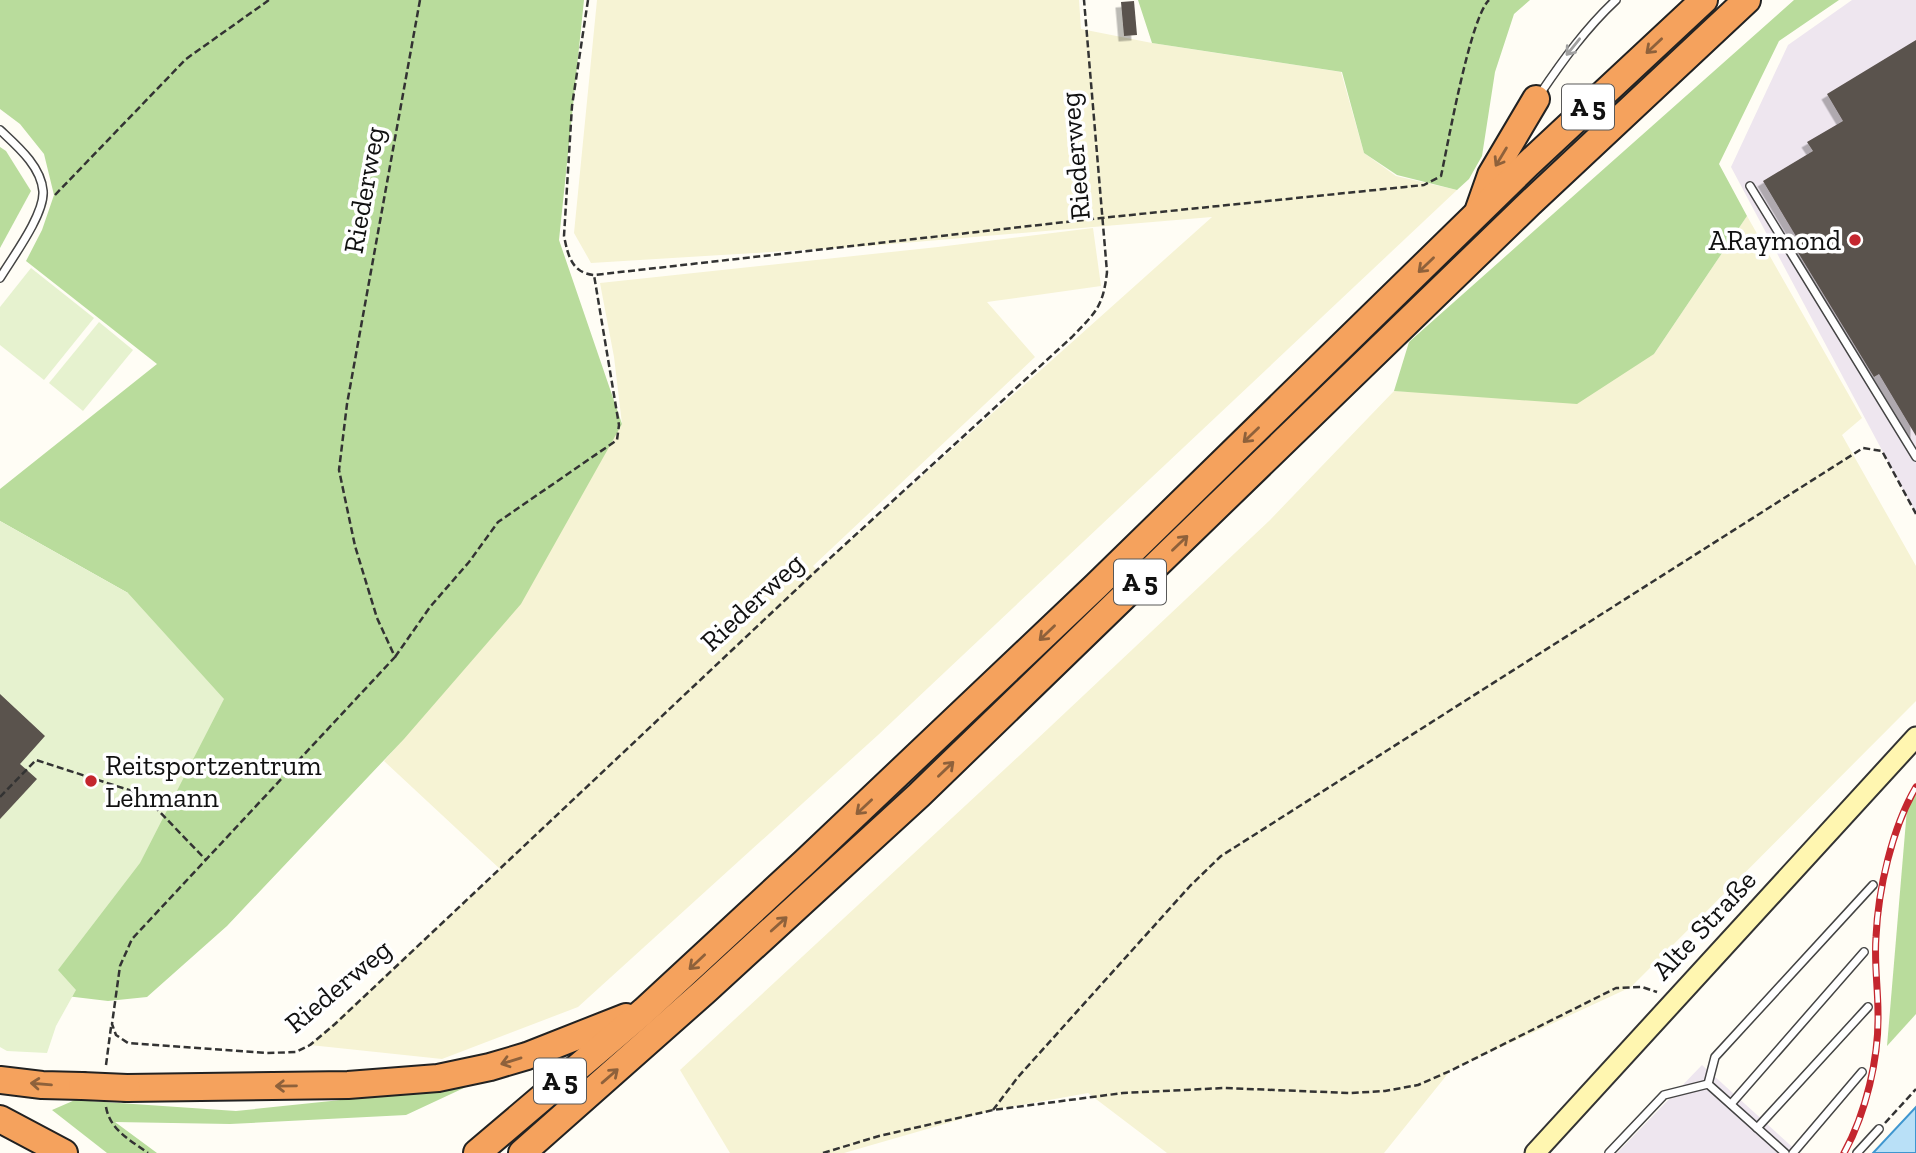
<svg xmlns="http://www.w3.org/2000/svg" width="1916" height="1153" font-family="'Zilla Slab',serif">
<defs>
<filter id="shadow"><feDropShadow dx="-5.5" dy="5.5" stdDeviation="0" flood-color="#0004"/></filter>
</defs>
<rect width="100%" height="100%" fill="#fffdf5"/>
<g fill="#eee6ef">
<polygon points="1852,0 1916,0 1916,514 1731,167 1788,45"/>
<polygon points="1702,1065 1799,1153 1617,1153"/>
</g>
<g fill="#f6f3d4">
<polygon points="597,0 1079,0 1081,29 1152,43 1341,72 1364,153 1396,176 1457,190 878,735 578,1007 442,1059 310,1045 500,869 384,761 491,638 622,424 614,357 600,283 938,247 1093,228 1101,286 987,302 1035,357 813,566 817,570 1212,217 868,246 591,263 574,233"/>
<polygon points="1747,216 1862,418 1842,435 1916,566 1916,701 1631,987 1450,1071 1384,1153 1167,1153 1088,1093 993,1110 844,1153 730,1153 680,1070 1034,742 1269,521 1394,391 1454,393 1654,354"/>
</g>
<g fill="#b9dc9c">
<polygon points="0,0 584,0 559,240 622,424 521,604 404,739 227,926 147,997 108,1001 41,993 128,593 0,521 0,489 157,364 26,261 42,230 54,195 44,154 20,124 0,109"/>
<polygon points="1138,0 1530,0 1514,14 1495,72 1482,156 1469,179 1457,190 1397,175 1364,153 1342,72 1152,43"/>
<polygon points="1794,0 1839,0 1779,41 1719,164 1747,216 1654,354 1577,404 1394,391 1409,342"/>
<polygon points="0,147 6,151 31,191 0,248"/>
<polygon points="1916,789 1916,1014 1887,1046 1908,797"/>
<polygon points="466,1087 406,1115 230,1124 115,1122 157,1153 107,1153 52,1110 75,1100 236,1111"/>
</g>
<g fill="#e6f2cf">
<polygon points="31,268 94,318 44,380 0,345 0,307"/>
<polygon points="99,322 133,350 83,411 49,383"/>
<polygon points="0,521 128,593 224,699 140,863 58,970 76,990 56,1026 47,1053 7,1051 0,1047"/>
</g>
<polygon fill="#b9e0f7" stroke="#3f96cf" stroke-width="2" points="1916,1107 1916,1153 1873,1153"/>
<g fill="#5a524d" filter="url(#shadow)">
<polygon points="1134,1 1137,35 1124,36 1121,2"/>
<polygon points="1916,40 1916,436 1879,374 1874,377 1791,241 1797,238 1763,181 1813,151 1807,142 1843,121 1827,94"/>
<polygon points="0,694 45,736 20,764 37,779 0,819"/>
</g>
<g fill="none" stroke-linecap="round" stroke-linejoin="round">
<defs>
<g id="lane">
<path d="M1540,94c23,-34 46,-66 76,-94"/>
<path d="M0,130c17,16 41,36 43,61 2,23 -31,67 -43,87"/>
<polyline points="1750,186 1916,457"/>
<polyline points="1708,1084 1715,1057 1873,885"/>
<polyline points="1731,1104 1864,952"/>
<polyline points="1757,1128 1868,1007"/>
<polyline points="1609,1153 1664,1095 1708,1084 1785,1153"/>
<polyline points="1793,1153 1862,1072"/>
<polyline points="1857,1153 1879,1129"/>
</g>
<polyline id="secondary" points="1535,1153 1916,737"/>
<g id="highway">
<polyline points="1479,209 1491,175 1536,99"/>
<polyline points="0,1080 42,1085 82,1086"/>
<polyline points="127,1088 348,1085 438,1078 490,1067 527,1056 626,1017"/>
<polyline points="0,1119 64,1153"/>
<polyline points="477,1153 644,1011 805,862 1096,586 1528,164 1704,0"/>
<polyline points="522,1153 705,991 919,795 1529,204 1747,0"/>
</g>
</defs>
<use href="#lane" stroke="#444" stroke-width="10"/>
<use href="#secondary" stroke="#333" stroke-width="23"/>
<use href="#highway" stroke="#222" stroke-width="30"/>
<g stroke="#333" stroke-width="2.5" stroke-dasharray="7 3.5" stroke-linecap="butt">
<path d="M420,0l-73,404 -8,66 16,76 22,72 18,39 -263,282 -12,27 -8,58 4,11 12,8 139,10 29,-1 14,-7 25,-21 481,-453 256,-234c24,-25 31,-30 35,-65l-23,-272"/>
<path d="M588,0l-16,106 -8,130c4,20 8,37 30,39l507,-57 323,-33 17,-9c7,-32 29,-158 48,-176"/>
<polyline points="55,195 186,59 269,0"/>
<polyline points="395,657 430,607 469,562 498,522 617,440 619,425 594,275"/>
<polyline points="0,797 36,760 132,791 156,808 206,860"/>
<polyline points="106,1065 111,1027"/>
<path d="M106,1107c4,23 24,33 42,46"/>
<polyline points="993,1110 1018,1077 1190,886 1221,856 1863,448 1882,451 1916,514"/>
<polyline points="1885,1123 1916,1089"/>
<polyline points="823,1153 879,1136 993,1110 1123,1093 1224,1088 1350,1093 1385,1091 1418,1085 1450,1071 1616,988 1642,987 1657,992"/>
</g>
<use href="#lane" stroke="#fff" stroke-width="7"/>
<use href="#secondary" stroke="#fff6b0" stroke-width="19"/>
<use href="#highway" stroke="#f5a25d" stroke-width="26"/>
<defs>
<path id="rail" d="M1844,1153c22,-40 35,-95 34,-140 0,-25 -4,-51 -2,-76 2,-47 16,-109 40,-150"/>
</defs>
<use href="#rail" stroke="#c4262e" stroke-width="7"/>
<use href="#rail" stroke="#fff" stroke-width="4.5" stroke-dasharray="13" stroke-linecap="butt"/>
<defs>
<polyline id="highway-bridge" points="82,1086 127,1088"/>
</defs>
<use href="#highway-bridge" stroke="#222" stroke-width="30" stroke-linecap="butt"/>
<use href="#highway-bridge" stroke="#f5a25d" stroke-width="26"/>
</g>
<defs><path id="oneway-shaft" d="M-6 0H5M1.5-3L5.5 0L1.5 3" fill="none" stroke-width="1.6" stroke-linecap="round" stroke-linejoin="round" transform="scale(1.75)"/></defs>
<g stroke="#8e613b">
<use href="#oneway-shaft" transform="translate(1654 46) rotate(137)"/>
<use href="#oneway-shaft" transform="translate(1501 157) rotate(121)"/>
<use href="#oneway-shaft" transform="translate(1426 265) rotate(136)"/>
<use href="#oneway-shaft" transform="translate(1251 435) rotate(136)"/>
<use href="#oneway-shaft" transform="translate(1180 543) rotate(-44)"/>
<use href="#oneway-shaft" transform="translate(1047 633) rotate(136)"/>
<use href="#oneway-shaft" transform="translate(946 769) rotate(-44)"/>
<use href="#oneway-shaft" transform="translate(864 807) rotate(137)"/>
<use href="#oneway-shaft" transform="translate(779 924) rotate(-42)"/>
<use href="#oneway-shaft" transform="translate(697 962) rotate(137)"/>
<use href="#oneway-shaft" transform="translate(511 1061) rotate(163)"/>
<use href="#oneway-shaft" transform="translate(610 1076) rotate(-41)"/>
<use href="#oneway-shaft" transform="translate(41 1084) rotate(-175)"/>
<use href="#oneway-shaft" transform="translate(286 1086) rotate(179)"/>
</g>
<use stroke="#a0a0a0" href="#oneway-shaft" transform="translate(1573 47) rotate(129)"/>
<g fill="#c4262e" stroke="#fff" stroke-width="2.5">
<circle cx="1855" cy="240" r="7"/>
<circle cx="91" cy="781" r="7"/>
</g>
<g text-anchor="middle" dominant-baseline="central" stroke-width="7" stroke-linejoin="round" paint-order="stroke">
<g fill="#fff" stroke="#585858" stroke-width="2">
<rect x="1562" y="84.5" width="52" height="45" rx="5"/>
<rect x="1114" y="559.5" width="52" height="45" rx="5"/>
<rect x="534" y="1058.5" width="52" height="45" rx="5"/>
</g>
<g font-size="26" font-weight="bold" fill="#111">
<text x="1588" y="107">A 5</text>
<text x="1140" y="582">A 5</text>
<text x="560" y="1081">A 5</text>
</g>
<g font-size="28" fill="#111" stroke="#fff">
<text transform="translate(1075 156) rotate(-95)">Riederweg</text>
<text transform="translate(364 190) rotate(-80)">Riederweg</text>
<text transform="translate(752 602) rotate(-43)">Riederweg</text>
<text transform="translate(1704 925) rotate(-47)">Alte Straße</text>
<text transform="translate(338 986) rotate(-40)">Riederweg</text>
</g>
<g font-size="28" fill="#111" stroke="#fff" text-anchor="end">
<text x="1841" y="240">ARaymond</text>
<text x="105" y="765" text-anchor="start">Reitsportzentrum<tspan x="105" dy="32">Lehmann</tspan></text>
</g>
</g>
</svg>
